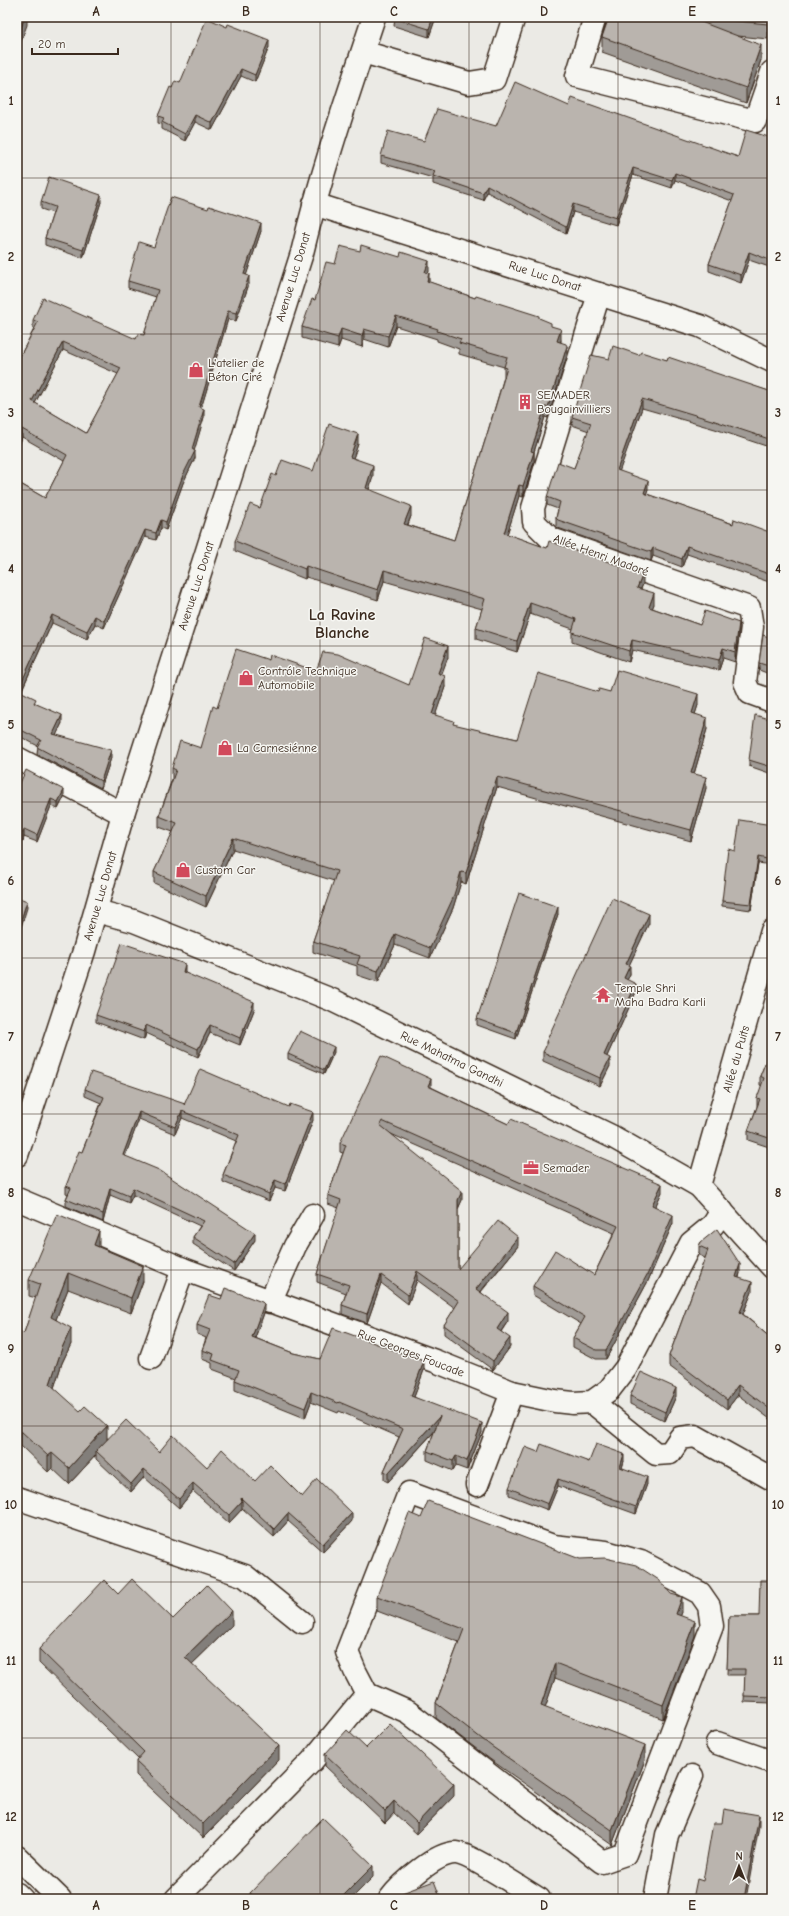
<svg xmlns="http://www.w3.org/2000/svg" width="789" height="1916" font-family="'Comic Neue',sans-serif">
<rect width="100%" height="100%" fill="#ebeae5"/>
<filter id="ink" filterUnits="userSpaceOnUse"><feTurbulence type="fractalNoise" baseFrequency=".025" numOctaves="2"/><feDisplacementMap in="SourceGraphic" scale="8" xChannelSelector="R" yChannelSelector="G"/><feConvolveMatrix kernelMatrix="1 2 1 2 8 2 1 2 1" color-interpolation-filters="sRGB"/></filter>
<g filter="url(#ink)">
<g fill="none" stroke-linecap="round" stroke-linejoin="round">
<defs>
<g id="minor">
<polyline points="595,17 577,76 755,121 772,72"/>
<polyline points="363,52 469,83 494,79 514,17"/>
<polyline points="314,204 700,326 772,361"/>
<polyline points="599,294 533,508 534,522 551,539 749,608 752,627 745,682 750,693 772,701"/>
<polyline points="17,758 123,814"/>
<polyline points="96,911 134,921 332,1000 613,1137 699,1186 772,1267"/>
<polyline points="699,1186 772,931"/>
<polyline points="17,1199 183,1269 435,1361 512,1392 555,1401 573,1403 592,1402 609,1390 626,1368 691,1243 713,1225 722,1211"/>
<polyline points="270,1302 295,1246 313,1215"/>
<polyline points="151,1358 183,1269"/>
<polyline points="592,1402 656,1454 670,1453 680,1438 695,1436 772,1479"/>
<polyline points="477,1485 512,1392"/>
<polygon points="409,1493 553,1546 606,1552 641,1562 700,1593 709,1606 712,1626 625,1854 602,1862 408,1712 367,1694 355,1671 347,1652"/>
<polyline points="17,1498 245,1576 302,1622"/>
<polyline points="717,1743 772,1762"/>
<polyline points="176,1899 312,1761 367,1694"/>
<path d="M390,1899c11,-15 47,-47 66,-46 14,1 68,37 83,46"/>
<polyline points="655,1899 667,1835 692,1776"/>
</g>
<g id="major">
<path d="M17,1155l67,-204 39,-137 179,-561c19,-80 46,-158 72,-236"/>
<polyline points="17,1857 60,1899"/>
<polyline points="17,1894 22,1899"/>
</g>
</defs>
<use href="#minor" stroke="#3b2a1e" stroke-width="25"/>
<use href="#major" stroke="#3b2a1e" stroke-width="25"/>
<use href="#minor" stroke="#f6f6f2" stroke-width="22"/>
<use href="#major" stroke="#f6f6f2" stroke-width="22"/>
</g>
<g fill="#a09b96" stroke="#3b2a1e" fill-rule="evenodd">
<polygon points="395,17 436,17 429,37 394,26"/>
<polygon points="608,17 772,17 772,29 768,39 738,36 761,60 746,103 602,52 602,37"/>
<polygon points="269,47 255,82 241,76 212,130 195,122 185,141 162,129 162,124 158,123 158,116 172,88 180,83"/>
<polygon points="569,106 738,157 772,138 772,268 749,260 741,283 709,271 709,264 732,201 675,180 672,188 633,175 616,225 573,212 566,234 487,192 483,200 433,184 433,178 381,163 381,156 424,141 496,126"/>
<polygon points="41,202 101,202 83,258 45,245 45,238 53,213 41,209"/>
<path d="M261,231l-15,44 3,9 -13,37 -8,-2 -27,89 3,9 -10,33 1,8 -12,25 -17,47 -5,-2 -5,12 -11,-3 -41,91 -9,-4 -8,15 -35,-16 -31,69 41,31 -6,12 55,23 -10,30 -64,-34 1,-8 -21,-11v-253l28,16 19,-37 -42,-24 -5,14v-89l17,-33 -1,-1v-8l103,19 8,-4 12,-38 -28,-9v-7l26,-34zM63,350l55,24 -32,59 -51,-30z"/>
<polygon points="335,264 429,271 428,273 429,282 475,298 539,318 551,326 561,340 561,342 567,356 548,418 545,417 534,452 534,462 523,497 519,496 507,534 643,584 641,589 654,604 652,608 700,625 739,634 735,662 723,658 719,670 632,650 629,662 572,642 572,632 573,629 530,614 517,652 476,639 476,628 482,609 384,581 378,600 306,577 305,579 235,551 235,541 260,508 276,476 313,471 358,444 353,458 373,476 369,490 411,516 408,525 454,540 488,431 504,377 504,367 459,354 459,349 437,341 437,339 396,326 388,347 364,339 362,347 341,340 338,348 302,338 302,327 315,300"/>
<polygon points="639,355 667,360 772,392 772,448 715,429 642,408 619,471 648,489 646,494 733,524 772,533 772,583 687,554 682,567 653,556 651,561 558,528 556,526 556,518 558,509 547,505 547,497 574,468 589,431 572,425 572,417 609,359"/>
<polygon points="772,635 772,675 759,670 759,663 769,637"/>
<polygon points="448,657 441,674 445,687 435,715 454,725 517,739 598,692 610,692 698,705 695,714 707,729 694,774 706,788 691,841 497,787 466,884 461,882 453,908 430,958 395,945 378,982 357,975 357,966 313,952 313,941 334,881 233,849 206,907 154,883 154,872 173,832 159,827 159,816 172,779 172,768 201,748 217,708 269,660 316,671 409,685"/>
<polygon points="772,720 772,774 749,766 749,760"/>
<polygon points="17,782 64,797 58,809 51,806 37,842 24,837 23,841 17,838"/>
<polygon points="772,825 772,865 758,863 751,910 722,906 722,901 735,851"/>
<polygon points="558,914 516,1039 477,1025 477,1019"/>
<polygon points="649,923 629,965 630,974 627,980 636,992 607,1056 610,1066 600,1086 543,1061 543,1052 546,1048 546,1042"/>
<polygon points="185,972 185,973 254,1010 240,1045 210,1033 198,1057 146,1033 144,1040 96,1022 96,1015"/>
<polygon points="772,1046 772,1148 748,1140 748,1131 757,1107 757,1098 762,1086 760,1085 760,1076"/>
<polygon points="334,1052 324,1074 288,1059 288,1054"/>
<polygon points="431,1087 508,1124 662,1192 655,1207 673,1223 648,1281 606,1359 596,1359 573,1347 573,1338 581,1324 533,1295 533,1286 594,1275 614,1233 391,1134 462,1200 458,1209 458,1269 518,1246 481,1292 508,1321 501,1332 510,1347 493,1370 444,1334 444,1325 455,1308 417,1280 408,1304 381,1283 367,1323 342,1314 342,1305 346,1293 317,1282 317,1274 339,1208 328,1204 328,1195 343,1153 340,1152 340,1143"/>
<polygon points="85,1089 185,1104 313,1120 285,1191 275,1188 269,1201 223,1182 223,1175 236,1141 182,1118 175,1134 139,1119 125,1156 255,1240 234,1271 193,1244 193,1237 200,1226 133,1195 129,1203 110,1195 103,1222 66,1206 66,1199 68,1194 66,1193 66,1186 82,1152 101,1103 85,1096"/>
<polygon points="701,1242 740,1273 739,1278 752,1292 743,1314 772,1339 770,1419 738,1395 727,1409 669,1366 669,1356 705,1258 699,1255 699,1246"/>
<polygon points="99,1247 143,1281 131,1313 68,1289 56,1319 71,1344 62,1363 54,1388 107,1438 159,1452 207,1467 255,1481 302,1497 352,1521 323,1552 288,1521 274,1537 242,1508 242,1509 229,1523 193,1491 179,1508 144,1477 131,1492 96,1459 96,1455 69,1484 52,1468 48,1472 21,1446 18,1450 17,1449 17,1332 24,1333 36,1298 29,1296 29,1280"/>
<polygon points="221,1299 264,1313 255,1338 293,1353 320,1359 424,1370 414,1397 482,1432 467,1470 456,1466 453,1471 427,1460 427,1451 434,1432 388,1482 384,1480 384,1471 399,1437 339,1411 338,1413 311,1402 305,1418 235,1390 235,1380 236,1378 212,1369 212,1363 202,1359 202,1350 206,1338 197,1334 197,1325"/>
<polygon points="630,1396 676,1396 665,1421 630,1404"/>
<polygon points="538,1452 589,1462 624,1461 622,1468 647,1484 636,1514 558,1486 548,1510 509,1495 509,1488"/>
<polygon points="772,1562 772,1703 744,1702 745,1675 727,1675 729,1616 759,1616 771,1580"/>
<polygon points="118,1594 173,1619 232,1625 192,1664 279,1760 203,1838 136,1775 136,1761 138,1759 39,1663 39,1649"/>
<polygon points="377,1596 682,1612 680,1616 695,1636 663,1719 555,1678 545,1707 645,1760 612,1845 491,1760 436,1718 436,1703 459,1642 377,1611"/>
<polygon points="366,1748 454,1796 417,1834 394,1813 385,1823 325,1766 325,1754"/>
<polygon points="373,1877 351,1899 250,1899 250,1893"/>
</g>
<g fill="#827e7a" stroke="#3b2a1e">
<polygon points="25,17 27,17 27,25 17,52 17,38"/>
<polygon points="433,17 436,17 429,37 429,29"/>
<polygon points="771,17 772,17 772,29 768,39 768,24"/>
<polygon points="269,40 269,47 255,82 255,75"/>
<polygon points="761,45 761,60 746,103 746,88"/>
<polygon points="241,69 241,76 212,130 212,123"/>
<polygon points="195,115 195,122 185,141 185,134"/>
<polygon points="633,168 633,175 616,225 616,218"/>
<polygon points="675,173 675,180 672,188 672,180"/>
<polygon points="487,185 487,192 483,200 483,193"/>
<polygon points="101,195 101,202 83,258 83,250"/>
<polygon points="573,204 573,212 566,234 566,227"/>
<polygon points="261,223 261,231 244,282 244,274"/>
<polygon points="749,252 749,260 741,283 741,275"/>
<polygon points="429,261 429,271 425,283 425,272"/>
<polygon points="429,273 429,284 427,281"/>
<polygon points="249,276 249,284 236,321 236,313"/>
<polygon points="228,311 228,319 199,415 199,407"/>
<polygon points="396,316 396,326 388,347 388,336"/>
<polygon points="341,329 341,340 338,348 338,338"/>
<polygon points="364,329 364,339 362,347 362,336"/>
<polygon points="561,329 561,340 557,352 557,341"/>
<polygon points="63,342 63,350 32,409 32,401"/>
<polygon points="567,346 567,356 548,418 548,407"/>
<polygon points="642,399 642,408 617,478 617,470"/>
<polygon points="545,407 545,417 531,461 531,451"/>
<polygon points="204,409 204,417 193,455 195,451 195,458 183,483 166,530 166,522 192,449"/>
<polygon points="22,429 22,437 17,451 17,443"/>
<polygon points="358,434 358,444 350,467 350,457"/>
<polygon points="534,452 534,462 523,497 523,486"/>
<polygon points="373,465 373,476 366,499 366,488"/>
<polygon points="648,481 648,489 644,501 644,493"/>
<polygon points="519,485 519,496 504,544 504,533"/>
<polygon points="411,506 411,516 404,534 404,524"/>
<polygon points="161,520 161,528 156,540 156,533"/>
<polygon points="145,530 145,537 104,628 104,621"/>
<polygon points="687,546 687,554 682,567 682,559"/>
<polygon points="653,548 653,556 651,561 651,552"/>
<polygon points="306,566 306,577 305,579 305,569"/>
<polygon points="384,570 384,581 378,600 378,590"/>
<polygon points="643,574 643,584 637,598 637,588"/>
<polygon points="654,593 654,604 649,618 649,607"/>
<polygon points="530,603 530,614 517,652 517,641"/>
<polygon points="52,615 52,623 18,698 18,690"/>
<polygon points="95,616 95,624 87,639 87,631"/>
<polygon points="739,623 739,634 735,662 735,652"/>
<polygon points="632,640 632,650 629,662 629,651"/>
<polygon points="448,646 448,657 438,684 438,673"/>
<polygon points="723,648 723,658 719,670 719,660"/>
<polygon points="445,676 445,687 432,725 432,714"/>
<polygon points="698,694 698,705 692,724 692,713"/>
<polygon points="62,715 62,723 53,742 53,734"/>
<polygon points="707,718 707,729 691,784 691,773"/>
<polygon points="111,750 111,758 101,788 101,781"/>
<polygon points="497,777 497,787 466,884 466,873"/>
<polygon points="706,777 706,788 691,841 691,830"/>
<polygon points="64,790 64,797 58,809 58,802"/>
<polygon points="51,799 51,806 37,842 37,835"/>
<polygon points="24,829 24,837 23,841 23,833"/>
<polygon points="233,838 233,849 206,907 206,896"/>
<polygon points="758,857 758,863 751,910 751,904"/>
<polygon points="461,872 461,882 453,908 430,958 430,948"/>
<polygon points="27,901 27,908 17,940 17,932"/>
<polygon points="558,907 558,914 516,1039 516,1033"/>
<polygon points="649,914 649,923 626,972 626,964"/>
<polygon points="395,934 395,945 378,982 378,971"/>
<polygon points="185,964 185,972 183,980 183,972"/>
<polygon points="630,965 630,974 624,987 624,978"/>
<polygon points="636,984 636,992 604,1063 604,1055"/>
<polygon points="254,1002 254,1010 240,1045 240,1038"/>
<polygon points="146,1025 146,1033 144,1040 144,1032"/>
<polygon points="210,1025 210,1033 198,1057 198,1049"/>
<polygon points="334,1047 334,1052 324,1074 324,1070"/>
<polygon points="610,1058 610,1066 600,1086 600,1078"/>
<polygon points="431,1079 431,1088 428,1086"/>
<polygon points="182,1111 182,1118 175,1134 175,1127"/>
<polygon points="139,1112 139,1119 123,1162 123,1155"/>
<polygon points="313,1112 313,1120 285,1191 285,1184"/>
<polygon points="275,1180 275,1188 269,1201 269,1194"/>
<polygon points="662,1184 662,1192 652,1214 652,1205"/>
<polygon points="110,1188 110,1195 103,1222 103,1214"/>
<polygon points="133,1188 133,1195 129,1203 129,1196"/>
<polygon points="462,1191 462,1200 458,1209 458,1200"/>
<polygon points="673,1215 673,1223 648,1281 606,1359 606,1350"/>
<polygon points="99,1231 99,1247 94,1245"/>
<polygon points="255,1233 255,1240 234,1271 234,1264"/>
<polygon points="518,1237 518,1246 476,1297 476,1289"/>
<polygon points="740,1264 740,1273 736,1286 736,1277"/>
<polygon points="143,1266 143,1281 131,1313 131,1298"/>
<polygon points="417,1271 417,1280 408,1304 408,1295"/>
<polygon points="68,1273 68,1289 51,1332 51,1317"/>
<polygon points="381,1275 381,1283 367,1323 367,1314"/>
<polygon points="752,1282 752,1292 740,1321 740,1312"/>
<polygon points="264,1304 264,1313 252,1346 252,1337"/>
<polygon points="508,1312 508,1321 497,1337 497,1329"/>
<polygon points="71,1328 71,1344 62,1363 50,1400 50,1384 62,1348"/>
<polygon points="510,1338 510,1347 493,1370 493,1361"/>
<polygon points="424,1361 424,1370 411,1405 411,1396"/>
<polygon points="738,1385 738,1395 727,1409 727,1400"/>
<polygon points="676,1388 676,1396 665,1421 665,1412"/>
<polygon points="311,1392 311,1402 305,1418 305,1408"/>
<polygon points="772,1406 772,1416 770,1419 770,1409"/>
<polygon points="440,1416 440,1425 388,1482 388,1473"/>
<polygon points="482,1423 482,1432 467,1470 467,1461"/>
<polygon points="107,1426 107,1442 96,1451 96,1455 69,1484 69,1468"/>
<polygon points="21,1431 21,1446 18,1450 18,1434"/>
<polygon points="52,1453 52,1468 48,1472 48,1456"/>
<polygon points="624,1454 624,1461 620,1474 620,1467"/>
<polygon points="456,1456 456,1466 453,1471 453,1461"/>
<polygon points="144,1469 144,1477 131,1492 131,1484"/>
<polygon points="647,1477 647,1484 636,1514 636,1507"/>
<polygon points="558,1479 558,1486 548,1510 548,1504"/>
<polygon points="193,1483 193,1491 179,1508 179,1499"/>
<polygon points="242,1501 242,1509 229,1523 229,1515"/>
<polygon points="288,1513 288,1521 274,1537 274,1529"/>
<polygon points="352,1513 352,1521 323,1552 323,1544"/>
<polygon points="682,1597 682,1612 676,1629 676,1614"/>
<polygon points="232,1611 232,1625 185,1671 185,1657"/>
<polygon points="695,1621 695,1636 663,1719 663,1705"/>
<polygon points="555,1663 555,1678 541,1720 541,1705"/>
<polygon points="645,1745 645,1760 612,1845 612,1830"/>
<polygon points="279,1746 279,1760 203,1838 203,1824"/>
<polygon points="454,1784 454,1796 417,1834 417,1823"/>
<polygon points="394,1801 394,1813 385,1823 385,1811"/>
<polygon points="759,1815 759,1826 746,1899 744,1899"/>
<polygon points="373,1866 373,1877 351,1899 340,1899"/>
</g>
<g fill="#bab4ae" stroke="#3b2a1e" fill-rule="evenodd">
<polygon points="17,17 25,17 17,38"/>
<polygon points="395,17 433,17 429,29 394,18"/>
<polygon points="609,17 771,17 768,24 696,17 696,20 761,45 746,88 602,37"/>
<polygon points="207,18 227,27 228,24 269,40 255,75 241,69 212,123 195,115 185,134 162,122 164,118 158,116 170,87 172,88 175,81 180,83"/>
<polygon points="515,82 569,106 572,98 738,157 746,130 772,138 772,261 749,252 741,275 709,264 734,195 675,173 672,180 633,168 616,218 573,204 566,227 487,185 483,193 433,176 435,171 381,156 388,131 424,141 437,109 496,126"/>
<polygon points="49,177 101,195 83,250 45,238 55,207 41,202"/>
<path d="M171,197l37,12 1,-3 52,17 -17,51 5,2 -13,37 -8,-2 -29,96 5,2 -12,40 3,2 -12,24 -17,47 -5,-2 -5,13 -11,-3 -41,91 -9,-5 -8,15 -35,-16 -34,75 18,9 -2,4 28,12 -9,19 58,16 -10,31 -64,-34 4,-7 -24,-12v-246l28,16 22,-43 -45,-26 -5,14v-81l21,-40 -5,-2 10,-22 93,41 2,-5 6,1 14,-45 -30,-9 11,-39 15,5zM63,342l58,26 -35,65 -54,-32z"/>
<polygon points="361,245 400,257 401,252 429,261 425,272 429,273 427,281 475,298 476,296 539,316 539,318 551,323 551,326 561,329 557,341 566,344 567,346 548,407 545,407 531,451 534,452 523,486 519,485 504,533 547,548 549,541 643,574 637,588 654,593 649,607 700,625 705,611 739,623 735,652 723,648 719,660 632,640 629,651 572,632 576,619 530,603 517,641 476,628 485,599 384,570 378,590 306,566 305,569 235,541 250,504 260,508 272,474 276,476 282,460 313,471 329,424 358,434 350,457 373,465 366,488 411,506 404,524 454,540 488,431 507,368 504,367 507,357 459,343 461,339 437,331 438,329 396,316 388,336 364,329 362,336 341,329 338,338 302,327 312,299 315,300 326,262 335,264 340,246 360,251"/>
<polygon points="613,346 639,355 641,352 667,360 668,357 772,392 772,440 715,421 642,399 617,470 648,481 644,493 733,524 734,519 772,533 772,575 687,546 682,559 653,548 651,552 558,520 556,518 560,502 547,497 558,462 574,468 591,423 572,417 591,355 609,359"/>
<polygon points="769,634 772,635 772,667 759,663 763,635 769,637"/>
<polygon points="425,638 448,646 438,673 445,676 432,714 454,721 453,724 517,739 538,673 598,692 599,689 610,692 617,670 698,694 692,713 707,718 691,773 706,777 691,830 497,777 466,873 461,872 453,898 430,948 395,934 378,971 357,964 360,956 313,941 337,871 233,838 206,896 154,872 177,823 159,816 176,770 172,768 180,741 201,748 213,706 217,708 236,649 269,660 270,655 316,671 323,652 338,654 409,685"/>
<polygon points="755,715 772,720 772,767 749,760"/>
<polygon points="26,770 64,790 58,802 51,799 37,835 24,829 23,833 17,831 17,782 20,783"/>
<polygon points="740,820 772,825 772,860 758,857 751,904 722,901 728,849 735,851"/>
<polygon points="519,893 558,907 516,1033 477,1019"/>
<polygon points="17,897 27,901 17,932"/>
<polygon points="612,898 649,914 626,964 630,965 624,978 636,984 604,1055 610,1058 600,1078 543,1052 548,1042 546,1042"/>
<polygon points="122,943 185,964 183,972 254,1002 240,1038 210,1025 198,1049 146,1025 144,1032 96,1015"/>
<polygon points="300,1031 334,1047 324,1070 288,1054"/>
<polygon points="772,1046 772,1139 748,1131 760,1099 757,1098 764,1078 760,1076"/>
<polygon points="381,1056 431,1079 428,1086 508,1124 511,1119 662,1184 652,1205 673,1215 648,1273 606,1350 596,1350 573,1338 585,1317 533,1286 555,1250 594,1275 618,1226 382,1121 380,1125 462,1191 458,1200 458,1269 498,1221 518,1237 476,1289 508,1312 497,1329 510,1338 493,1361 444,1325 459,1301 417,1271 408,1295 381,1275 367,1314 342,1305 349,1285 317,1274 341,1200 328,1195 346,1145 340,1143"/>
<polygon points="200,1069 289,1107 290,1104 313,1112 285,1184 275,1180 269,1194 223,1175 239,1135 182,1111 175,1127 139,1112 123,1155 159,1170 255,1233 234,1264 193,1237 204,1221 133,1188 129,1196 110,1188 103,1214 66,1199 71,1188 66,1186 79,1151 82,1152 104,1097 85,1089 91,1072 185,1104 184,1105"/>
<polygon points="57,1214 99,1231 94,1245 143,1266 131,1298 68,1273 51,1317 71,1328 62,1348 50,1384 80,1411 85,1406 107,1426 69,1468 52,1453 48,1456 21,1431 18,1434 17,1433 17,1331 24,1333 40,1284 29,1280"/>
<polygon points="717,1229 740,1264 736,1277 752,1282 740,1312 772,1339 772,1406 770,1409 738,1385 727,1400 669,1356 708,1250 699,1246 701,1242"/>
<polygon points="225,1288 262,1302 264,1304 252,1337 293,1353 320,1359 333,1328 424,1361 411,1396 482,1423 467,1461 456,1456 453,1461 427,1451 440,1416 388,1473 384,1471 403,1429 339,1402 338,1403 311,1392 305,1408 235,1380 239,1370 212,1360 214,1354 202,1350 210,1330 197,1325 209,1295 221,1299"/>
<polygon points="641,1372 676,1388 665,1412 630,1396"/>
<polygon points="126,1420 159,1452 173,1435 207,1467 222,1449 255,1481 270,1465 302,1497 317,1479 352,1513 323,1544 288,1513 274,1529 241,1498 242,1501 229,1515 193,1483 179,1499 144,1469 131,1484 96,1451"/>
<polygon points="541,1444 589,1462 596,1444 624,1454 620,1467 647,1477 636,1507 558,1479 548,1504 509,1488 525,1447 538,1452"/>
<polygon points="428,1501 580,1559 605,1558 636,1565 659,1580 671,1594 682,1597 676,1614 695,1621 663,1705 555,1663 541,1705 645,1745 612,1830 491,1746 436,1703 464,1629 377,1596 409,1513 421,1518"/>
<polygon points="772,1562 772,1697 744,1696 745,1669 727,1669 729,1616 759,1616 760,1580 771,1580"/>
<polygon points="132,1579 173,1619 207,1585 232,1611 185,1657 279,1746 203,1824 136,1761 144,1752 39,1649 104,1580 118,1594"/>
<polygon points="390,1724 454,1784 417,1823 394,1801 385,1811 325,1754 347,1730 366,1748"/>
<polygon points="724,1809 759,1815 744,1899 693,1899 697,1879 703,1881 713,1823 722,1823"/>
<polygon points="323,1818 373,1866 340,1899 257,1899 250,1893"/>
<polygon points="434,1881 441,1899 404,1899 402,1893"/>
</g>
</g>
<path fill="none" stroke="#3b2a1e" stroke-width="1" stroke-opacity="0.55" d="M171,17v1882M320,17v1882M469,17v1882M618,17v1882M17,178h755M17,334h755M17,490h755M17,646h755M17,802h755M17,958h755M17,1114h755M17,1270h755M17,1426h755M17,1582h755M17,1738h755"/>
<defs>
<symbol id="shop-bare" viewBox="-9 -9 18 18"><path d="M-5-2.5h2.3a2.7 3.5 0 0 1 5.4 0H5L5.5 6h-11ZM-1.5-2.5h3a1.5 2.3 0 0 0-3 0Z" fill="#d1495b" stroke="#f6f6f2" stroke-width="2.5" paint-order="stroke"/></symbol>
<symbol id="building-bare" viewBox="-9 -9 18 18"><path d="M-4-6H4V6H1V3H-1V6H-4ZM-2.5-4.3h1.7v1.8h-1.7ZM.8-4.3h1.7v1.8H.8ZM-2.5-1h1.7V.8h-1.7ZM.8-1h1.7V.8H.8Z" fill="#d1495b" stroke="#f6f6f2" stroke-width="2.5" paint-order="stroke"/></symbol>
<symbol id="temple-bare" viewBox="-9 -9 18 18"><path d="M0-6L5-2H3V0L6.5 2.5H4V6H1.5V3h-3V6H-4V2.5H-6.5L-3 0V-2H-5Z" fill="#d1495b" stroke="#f6f6f2" stroke-width="2.5" paint-order="stroke"/></symbol>
<symbol id="office-bare" viewBox="-9 -9 18 18"><path d="M-6-3h4V-5.5h4V-3h4V5H-6ZM-1-4.5V-3h2v-1.5ZM-6 0V1H6V0Z" fill="#d1495b" stroke="#f6f6f2" stroke-width="2.5" paint-order="stroke"/></symbol>
</defs>
<g fill-rule="evenodd">
<use href="#shop-bare" x="185" y="359" width="22" height="22"/>
<use href="#building-bare" x="514" y="391" width="22" height="22"/>
<use href="#shop-bare" x="235" y="667" width="22" height="22"/>
<use href="#shop-bare" x="214" y="737" width="22" height="22"/>
<use href="#shop-bare" x="172" y="859" width="22" height="22"/>
<use href="#temple-bare" x="592" y="984" width="22" height="22"/>
<use href="#office-bare" x="520" y="1157" width="22" height="22"/>
</g>
<g text-anchor="middle" dominant-baseline="central" stroke-width="3" stroke-linejoin="round" paint-order="stroke">
<g font-size="12" fill="#3b2a1e" stroke="#f6f6f2">
<text transform="translate(545 276) rotate(18)">Rue Luc Donat</text>
<text transform="translate(293 277) rotate(-73)">Avenue Luc Donat</text>
<text transform="translate(601 555) rotate(20)">Allée Henri Madoré</text>
<text transform="translate(196 586) rotate(-72)">Avenue Luc Donat</text>
<text transform="translate(100 896) rotate(-74)">Avenue Luc Donat</text>
<text transform="translate(452 1059) rotate(26)">Rue Mahatma Gandhi</text>
<text transform="translate(736 1059) rotate(-74)">Allée du Puits</text>
<text transform="translate(411 1353) rotate(21)">Rue Georges Foucade</text>
</g>
<g font-size="12" fill="#3b2a1e" stroke="#f6f6f2" text-anchor="start">
<text x="208" y="363">L'atelier de<tspan x="208" dy="14">Béton Ciré</tspan></text>
<text x="537" y="395">SEMADER<tspan x="537" dy="14">Bougainvilliers</tspan></text>
<text x="258" y="671">Contróle Technique<tspan x="258" dy="14">Automobile</tspan></text>
<text x="237" y="748">La Carnesiénne</text>
<text x="195" y="870">Custom Car</text>
<text x="615" y="988">Temple Shri<tspan x="615" dy="14">Maha Badra Karli</tspan></text>
<text x="543" y="1168">Semader</text>
</g>
<g font-size="16" font-weight="bold" fill="#3b2a1e" stroke="#f6f6f2">
<text x="342" y="615">La Ravine<tspan x="342" dy="18">Blanche</tspan></text>
</g>
</g>
<rect width="789" height="1916" fill="none" stroke="#f6f6f2" stroke-width="44"/>
<g transform="translate(739 1866)" stroke="#f6f6f2" stroke-width="3" paint-order="stroke">
<path d="M0-3L7 15L0 10L-7 15Z" fill="#3b2a1e"/>
<text y="-6" font-size="11" font-weight="bold" text-anchor="middle" fill="#3b2a1e">N</text>
</g>
<path d="M32 48v6h86v-6" fill="none" stroke="#3b2a1e" stroke-width="2"/>
<text x="38" y="48" font-size="12" fill="#3b2a1e" stroke="#f6f6f2" stroke-width="3" paint-order="stroke">20 m</text>
<rect x="22" y="22" width="745" height="1872" fill="none" stroke="#3b2a1e" stroke-width="1.5"/>
<g font-size="13" text-anchor="middle" font-weight="bold" fill="#3b2a1e">
<text x="96" y="16">A</text>
<text x="246" y="16">B</text>
<text x="394" y="16">C</text>
<text x="544" y="16">D</text>
<text x="692" y="16">E</text>
<text x="11" y="105">1</text>
<text x="778" y="105">1</text>
<text x="11" y="261">2</text>
<text x="778" y="261">2</text>
<text x="11" y="417">3</text>
<text x="778" y="417">3</text>
<text x="11" y="573">4</text>
<text x="778" y="573">4</text>
<text x="11" y="729">5</text>
<text x="778" y="729">5</text>
<text x="11" y="885">6</text>
<text x="778" y="885">6</text>
<text x="11" y="1041">7</text>
<text x="778" y="1041">7</text>
<text x="11" y="1197">8</text>
<text x="778" y="1197">8</text>
<text x="11" y="1353">9</text>
<text x="778" y="1353">9</text>
<text x="11" y="1509">10</text>
<text x="778" y="1509">10</text>
<text x="11" y="1665">11</text>
<text x="778" y="1665">11</text>
<text x="11" y="1821">12</text>
<text x="778" y="1821">12</text>
<text x="96" y="1910">A</text>
<text x="246" y="1910">B</text>
<text x="394" y="1910">C</text>
<text x="544" y="1910">D</text>
<text x="692" y="1910">E</text>
</g>
</svg>
